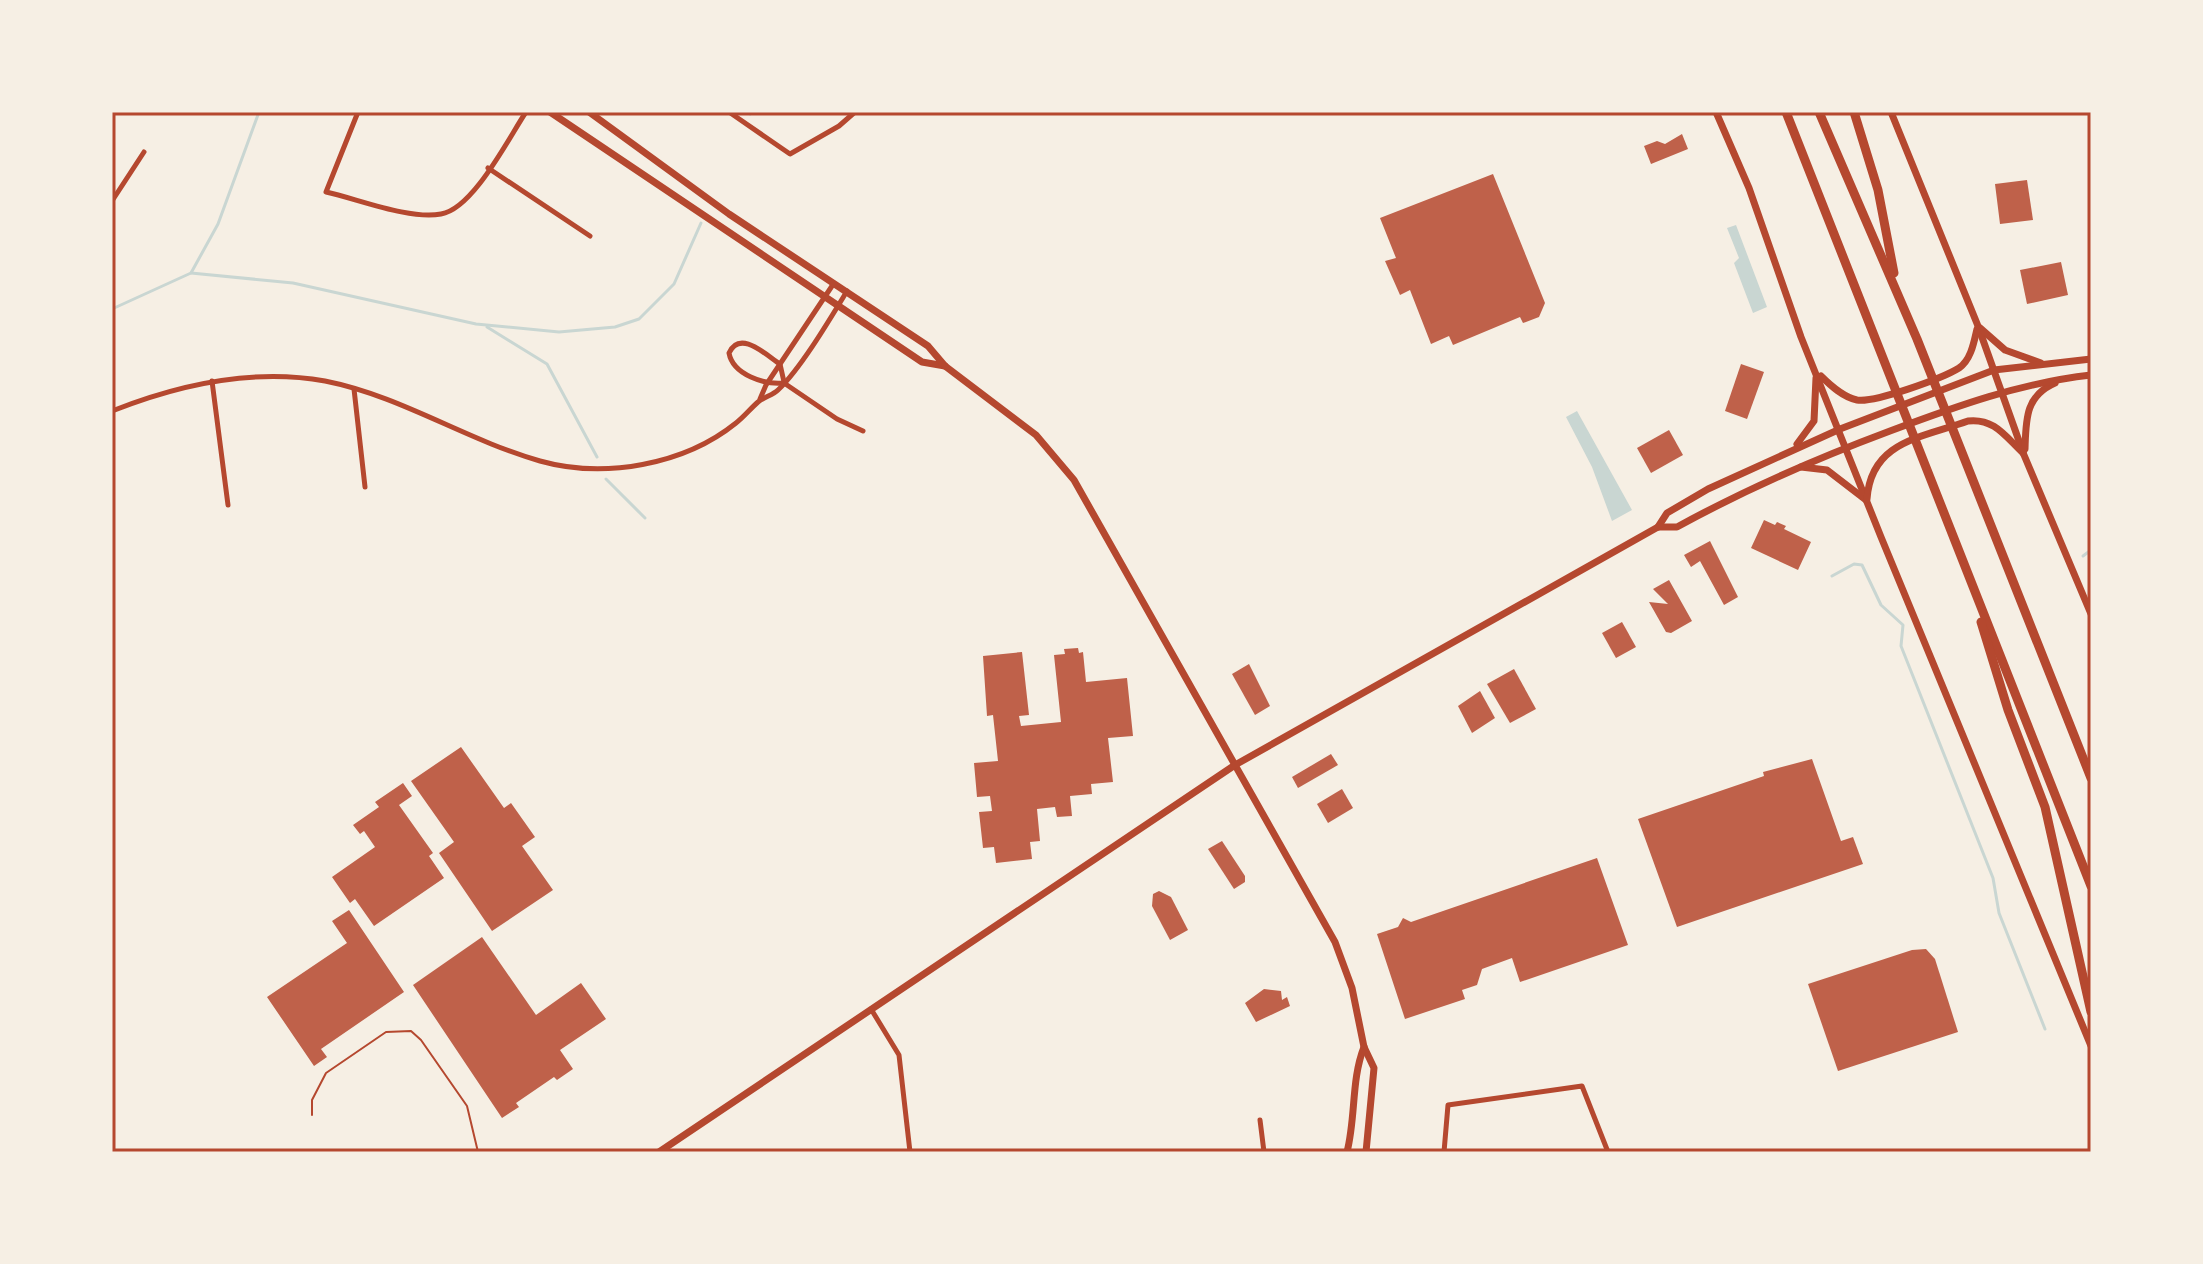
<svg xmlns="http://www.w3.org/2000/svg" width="2203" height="1264" font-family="Ubuntu,sans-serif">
<rect width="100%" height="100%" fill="#f6efe4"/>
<g fill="#c9d6d2">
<polygon points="1736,225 1767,307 1753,313 1734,263 1739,258 1727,228"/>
<polygon points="1577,411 1632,510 1612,521 1592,467 1566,417"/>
</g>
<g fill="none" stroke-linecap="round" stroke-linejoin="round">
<g stroke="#c9d6d2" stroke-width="3">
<polyline points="750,114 751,112"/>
<polyline points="191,273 293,283 476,324 559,332 615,327 639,319 674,284 701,223"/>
<polyline points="112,309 191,273 218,224 259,112"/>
<polyline points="487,327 547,364 597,457"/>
<polyline points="606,479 645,518"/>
<polyline points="2083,556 2091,550"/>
<polyline points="1832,576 1854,564 1862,565 1881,605 1903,625 1901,646 1993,878 1999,913 2045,1029"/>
</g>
</g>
<g fill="#bf614a">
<polygon points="1682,134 1688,149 1651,164 1644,146 1657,141 1665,144"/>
<polygon points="1493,174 1545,303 1539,317 1523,323 1520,317 1453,345 1449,336 1431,344 1410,290 1400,295 1385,261 1396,258 1380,218"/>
<polygon points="2027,180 2033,220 2000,224 1995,184"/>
<polygon points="2061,262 2068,295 2027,304 2020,270"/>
<polygon points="1741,364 1764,372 1747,419 1725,411"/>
<polygon points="1669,430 1683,455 1651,473 1637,448"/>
<polygon points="1764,520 1775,525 1777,522 1786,526 1784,529 1811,542 1798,570 1751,548"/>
<polygon points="1710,541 1738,597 1724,605 1700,561 1691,567 1684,555"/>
<polygon points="1669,580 1692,621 1671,633 1666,632 1649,602 1668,604 1653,589"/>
<polygon points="1622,622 1636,647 1616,658 1602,633"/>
<polygon points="1078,648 1079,653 1083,652 1086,682 1127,678 1133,736 1108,738 1113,782 1091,784 1092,794 1070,796 1072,816 1057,817 1055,807 1037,809 1040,841 1030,842 1032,859 996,863 994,847 983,848 979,812 992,811 990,796 977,797 974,763 998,761 993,715 987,716 983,656 1022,652 1029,715 1019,716 1021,726 1061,722 1054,655 1065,654 1064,649"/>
<polygon points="1249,664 1270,706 1255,715 1232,674"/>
<polygon points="1514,669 1536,709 1510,723 1487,684"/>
<polygon points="1480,691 1495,718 1472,733 1458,706"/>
<polygon points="461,747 504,808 511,803 535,837 522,846 553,890 492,931 439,853 454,842 411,781"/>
<polygon points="1331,754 1338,765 1298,788 1292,777"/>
<polygon points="1812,759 1841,841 1853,837 1863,864 1677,927 1638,819 1764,776 1763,772"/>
<polygon points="403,783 412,796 399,805 433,853 429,856 444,878 374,926 355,899 350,903 332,877 375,847 364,831 360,834 353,825 379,807 375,802"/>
<polygon points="1342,789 1353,808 1328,823 1317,804"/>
<polygon points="1222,841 1245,876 1245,882 1234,889 1208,849"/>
<polygon points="1597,858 1628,945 1520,982 1512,958 1482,969 1477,985 1462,990 1465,999 1405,1019 1377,934 1398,927 1403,918 1411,922"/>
<polygon points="1159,891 1171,897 1188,930 1170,940 1152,906 1153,894"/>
<polygon points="349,910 404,992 321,1049 327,1057 314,1066 267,997 347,943 332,921"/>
<polygon points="482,937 536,1015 581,983 606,1019 560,1050 573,1069 557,1080 554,1077 516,1103 519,1107 502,1118 413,985"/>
<polygon points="1926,949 1935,959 1958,1032 1838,1071 1808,984 1912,950"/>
<polygon points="1264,989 1281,991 1282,1000 1287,997 1290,1006 1256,1022 1245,1003"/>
</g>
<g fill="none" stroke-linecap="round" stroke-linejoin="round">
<polyline stroke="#b5482f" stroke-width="2" points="312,1115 312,1100 326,1073 386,1032 411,1031 421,1040 467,1106 478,1152"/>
<g stroke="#b5482f" stroke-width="5">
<path d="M358,112l-32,80c32,7 84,28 115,22 32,-5 67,-75 85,-102"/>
<polyline points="729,112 790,154 839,126 855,112"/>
<polyline points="488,168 590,236"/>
<polyline points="112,201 144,152"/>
<polyline points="212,381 228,505"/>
<path d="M784,382l-4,-18c-14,-9 -40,-35 -51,-11 4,22 36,32 55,30l53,36 26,12"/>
<polyline points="354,389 365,487"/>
<polyline points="760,399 766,385 834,283"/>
<path d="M112,411c68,-27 140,-43 213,-30 76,15 141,59 215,80 64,18 144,4 196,-38 8,-6 14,-14 22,-21 6,-5 15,-7 20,-12 23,-22 52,-71 69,-99"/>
<polyline points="871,1009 899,1055 910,1152"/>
<polyline points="1260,1120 1264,1152"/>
<polyline points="1444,1152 1448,1105 1582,1086 1608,1152"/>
</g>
<g stroke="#b5482f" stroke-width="7">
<polyline points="550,112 922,362 945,366"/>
<polyline points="589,112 729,214 928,346 945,366 1036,435 1074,480 1335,942 1352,988 1364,1047 1374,1068 1366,1152"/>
<polyline points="1716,112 1749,188 1801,337 1881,537 2091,1046"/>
<polyline points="1891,112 1978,326 2024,455 2091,614"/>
<polyline points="1980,328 2005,350 2041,363"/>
<path d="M1821,376c10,10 22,21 36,24 18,3 86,-22 102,-32 12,-8 15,-26 18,-39"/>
<polyline points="1797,444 1814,421 1816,378"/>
<path d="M2025,449c1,-29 0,-53 30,-66"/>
<polyline points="1801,467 1827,470 1866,500"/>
<path d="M1867,499c4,-58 54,-61 101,-78 26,-3 37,15 55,32"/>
<polyline points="1658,527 1667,513 1708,489 1840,429 1994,370 2091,359"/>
<path d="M659,1152l576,-387 423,-238h19c71,-39 138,-68 213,-96 67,-25 130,-48 201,-56"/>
<path d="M1347,1152c9,-35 4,-72 17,-105"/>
</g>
<g stroke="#b5482f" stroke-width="9">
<polyline points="1786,112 2091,886"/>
<polyline points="1819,112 1917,339 2091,778"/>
<polyline points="1854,112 1878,190 1894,273"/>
<polyline points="1981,622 2008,710 2045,807 2091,1012"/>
</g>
</g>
<rect width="2203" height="1264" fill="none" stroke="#f6efe4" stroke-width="228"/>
<rect x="114" y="114" width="1975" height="1036" fill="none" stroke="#b5482f" stroke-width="3"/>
</svg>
